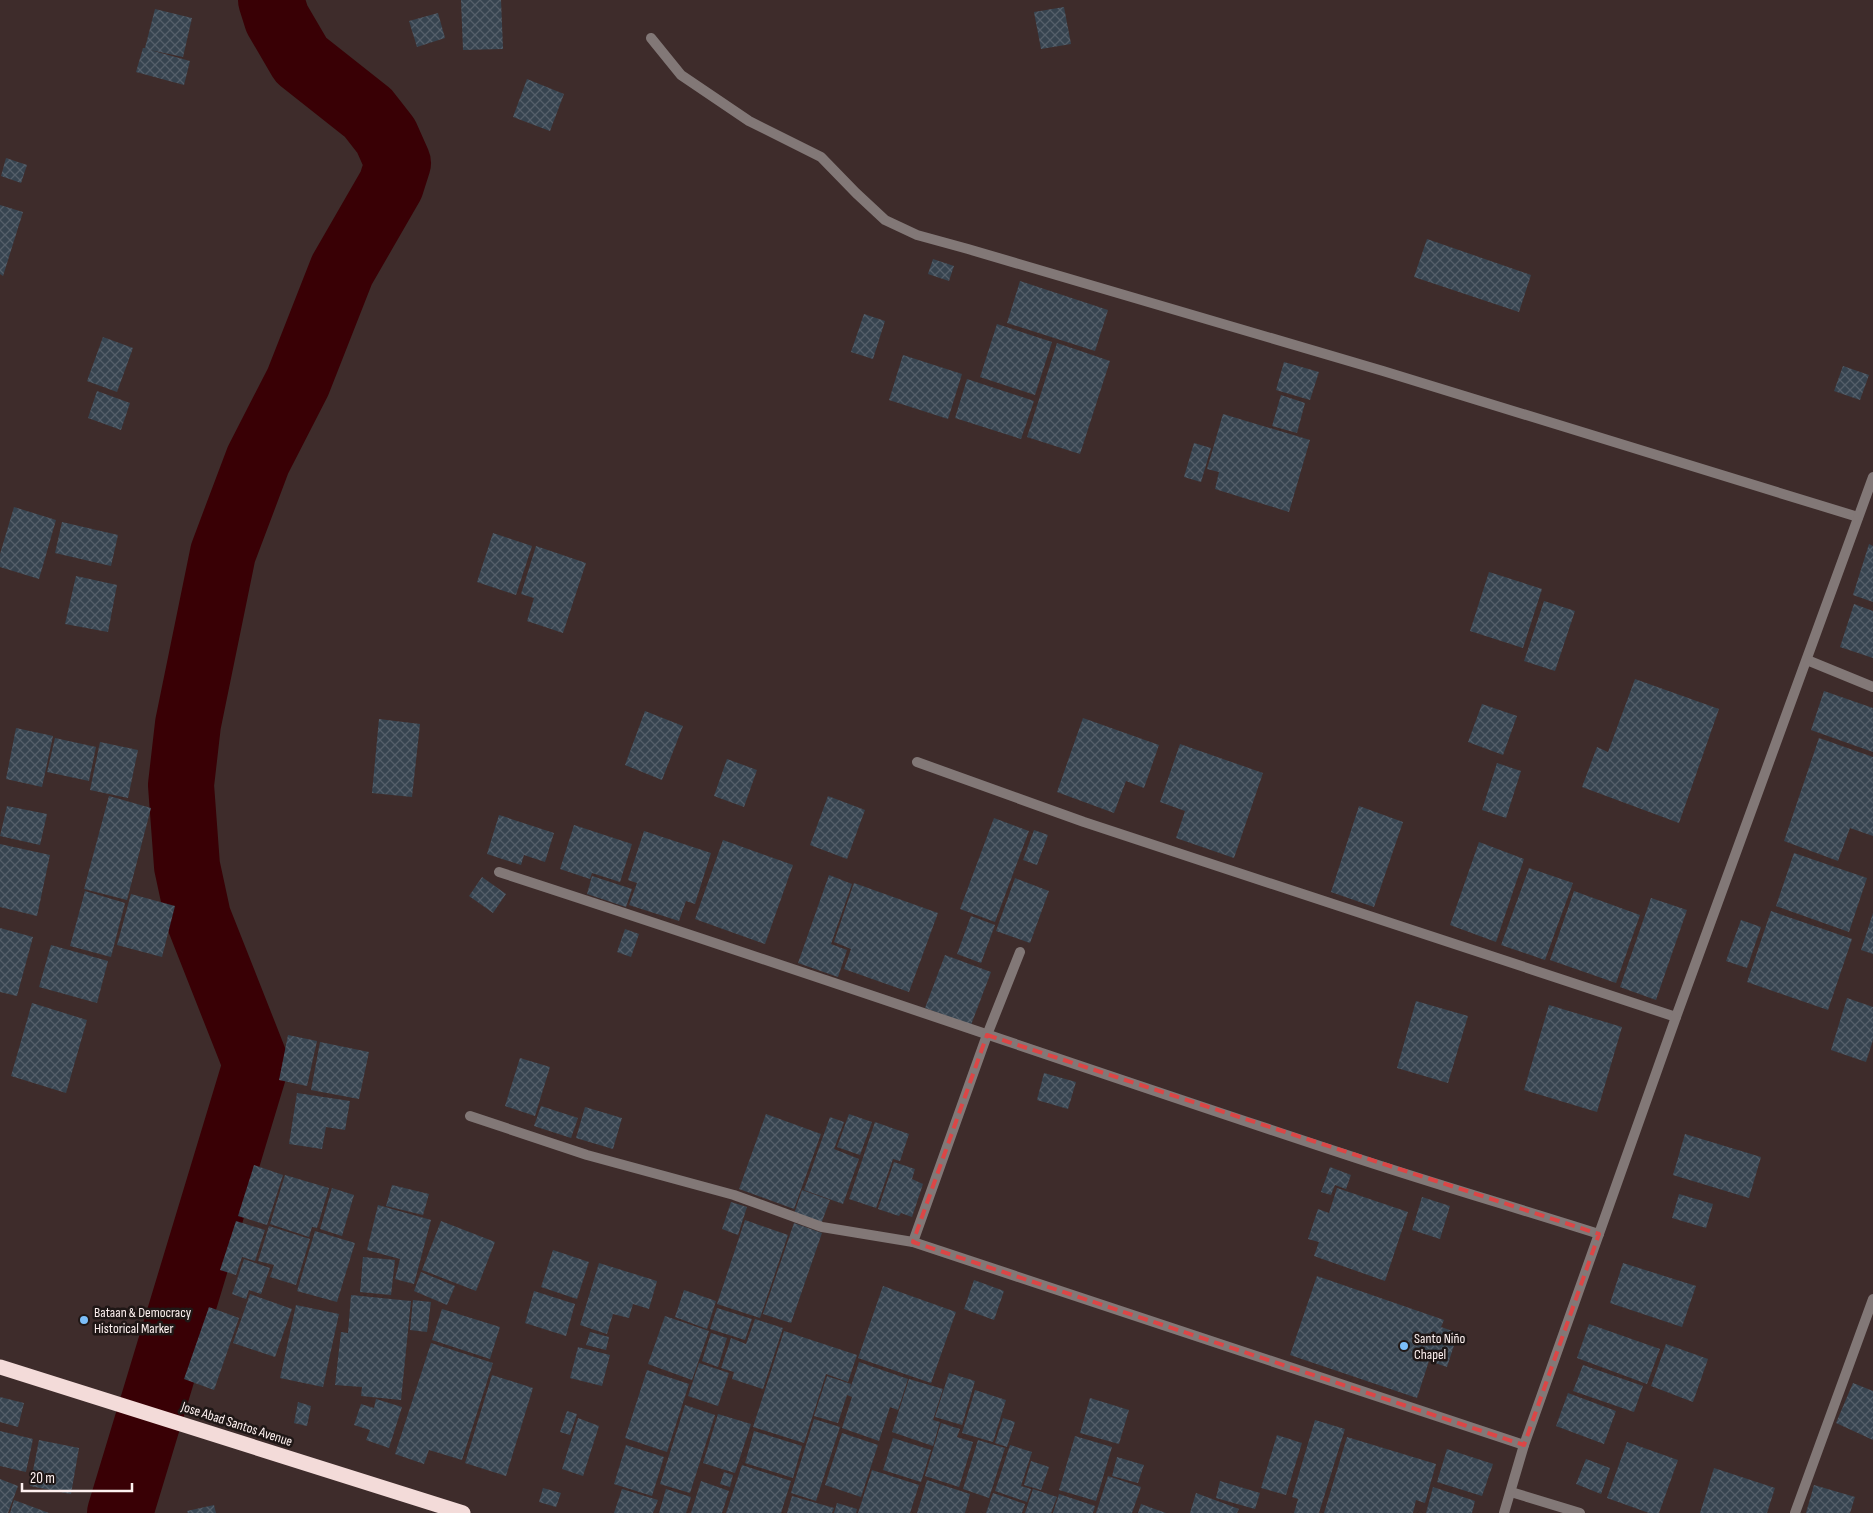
<svg xmlns="http://www.w3.org/2000/svg" width="1873" height="1513" font-family="'Sofia Sans Condensed',sans-serif">
<defs>
<pattern id="building-cross-hatch" width="8" height="8" patternUnits="userSpaceOnUse" patternTransform="scale(1.25)"><rect width="8" height="8" fill="#374450"/><path d="M0 0l8 8M0 8l8-8" fill="none" stroke="#555f6a"/></pattern>
</defs>
<rect width="100%" height="100%" fill="#3e2c2b"/>
<g fill="none" stroke-linecap="round" stroke-linejoin="round">
<polyline stroke="#390005" stroke-width="66" points="120,1513 256,1064 198,917 187,866 181,785 188,724 223,553 258,460 298,382 342,270 391,185 398,163 386,136 368,113 301,60 277,19 271,0"/>
</g>
<g fill="url(#building-cross-hatch)">
<polygon points="461,0 501,0 503,49 463,50"/>
<polygon points="1064,7 1071,44 1041,49 1034,12"/>
<polygon points="155,9 192,18 183,57 150,50 190,61 184,85 136,72 143,48 145,48"/>
<polygon points="438,13 445,38 417,47 409,21"/>
<polygon points="527,79 564,94 550,131 513,117"/>
<polygon points="6,158 27,165 21,183 1,176"/>
<polygon points="0,205 23,212 3,276 0,274"/>
<polygon points="1427,239 1531,275 1519,312 1414,277"/>
<polygon points="933,259 954,266 949,281 928,274"/>
<polygon points="1020,281 1108,310 1095,351 1007,323"/>
<polygon points="864,314 885,321 873,359 851,352"/>
<polygon points="997,324 1052,342 1035,395 980,377"/>
<polygon points="103,337 133,348 117,392 87,381"/>
<polygon points="1057,343 1110,361 1080,454 1027,437"/>
<polygon points="903,355 962,374 948,419 889,400"/>
<polygon points="1284,362 1319,372 1310,400 1276,390"/>
<polygon points="1843,366 1869,375 1860,400 1834,391"/>
<polygon points="967,379 1034,401 1021,439 955,418"/>
<polygon points="97,391 130,403 121,430 88,418"/>
<polygon points="1281,395 1305,403 1297,433 1272,426"/>
<polygon points="1223,414 1310,440 1289,512 1215,489 1219,472 1207,469"/>
<polygon points="1194,443 1211,448 1201,482 1184,477"/>
<polygon points="14,507 56,520 39,579 0,567 0,554"/>
<polygon points="62,522 118,535 111,566 55,553"/>
<polygon points="493,533 532,546 516,595 477,582"/>
<polygon points="1869,544 1873,546 1873,602 1853,595"/>
<polygon points="536,546 586,563 563,633 527,621 534,598 521,594"/>
<polygon points="1489,572 1542,589 1523,648 1470,631"/>
<polygon points="76,576 117,585 108,632 65,624"/>
<polygon points="1544,601 1575,611 1555,671 1524,661"/>
<polygon points="1854,604 1873,611 1873,658 1840,647"/>
<polygon points="1635,679 1719,709 1679,823 1582,787 1597,747 1608,752"/>
<polygon points="1824,691 1873,708 1873,752 1811,730"/>
<polygon points="1482,704 1517,716 1503,755 1468,742"/>
<polygon points="645,711 683,726 662,780 625,765"/>
<polygon points="1083,718 1159,745 1144,788 1126,781 1114,813 1057,792"/>
<polygon points="379,719 420,724 412,797 372,793"/>
<polygon points="16,728 53,736 42,787 6,779"/>
<polygon points="55,738 96,747 89,781 47,772"/>
<polygon points="1819,738 1873,757 1873,836 1850,828 1838,861 1784,841"/>
<polygon points="100,742 138,750 128,798 90,790"/>
<polygon points="1180,744 1263,773 1234,858 1176,838 1185,811 1160,802"/>
<polygon points="727,759 757,770 744,807 714,796"/>
<polygon points="1497,763 1521,771 1506,818 1482,810"/>
<polygon points="109,796 151,808 127,900 84,889"/>
<polygon points="828,796 865,810 847,859 810,845"/>
<polygon points="7,806 47,814 40,845 0,836"/>
<polygon points="1359,806 1403,822 1374,907 1331,892"/>
<polygon points="499,815 554,833 545,862 524,855 521,865 487,854"/>
<polygon points="994,818 1029,831 995,922 960,909"/>
<polygon points="574,825 632,844 620,882 592,873 590,879 560,869"/>
<polygon points="1034,830 1048,835 1037,865 1023,860"/>
<polygon points="644,831 711,853 695,904 686,901 679,921 629,905 637,883 628,880"/>
<polygon points="723,840 793,865 765,944 695,919"/>
<polygon points="1479,842 1524,859 1496,942 1450,925"/>
<polygon points="0,844 50,855 37,916 0,907"/>
<polygon points="1794,853 1867,878 1849,932 1776,906"/>
<polygon points="1529,868 1573,883 1545,960 1501,945"/>
<polygon points="829,875 852,884 831,944 847,950 838,977 798,963"/>
<polygon points="592,876 632,889 626,907 587,894"/>
<polygon points="482,877 506,894 493,913 469,896"/>
<polygon points="1015,878 1049,891 1030,943 996,931"/>
<polygon points="854,883 938,913 909,992 844,969 851,949 834,942"/>
<polygon points="85,891 125,903 111,957 70,946"/>
<polygon points="1574,891 1640,915 1616,983 1550,960"/>
<polygon points="131,894 175,906 162,957 117,945"/>
<polygon points="1651,898 1687,910 1656,1000 1620,987"/>
<polygon points="1771,911 1852,939 1828,1010 1747,982"/>
<polygon points="1873,913 1873,954 1861,950"/>
<polygon points="971,916 995,925 981,963 957,954"/>
<polygon points="1741,920 1761,927 1747,968 1726,961"/>
<polygon points="0,928 33,937 17,996 0,992"/>
<polygon points="625,929 639,934 631,957 617,952"/>
<polygon points="51,945 108,961 97,1003 39,987"/>
<polygon points="945,955 991,972 971,1025 925,1008"/>
<polygon points="1847,998 1873,1007 1873,1040 1866,1062 1831,1050"/>
<polygon points="1416,1001 1468,1016 1448,1083 1397,1068"/>
<polygon points="32,1003 87,1020 66,1093 11,1076"/>
<polygon points="1549,1005 1622,1027 1597,1112 1524,1090"/>
<polygon points="288,1035 317,1041 307,1086 279,1080"/>
<polygon points="320,1042 369,1052 359,1099 311,1090"/>
<polygon points="520,1058 550,1067 535,1116 505,1106"/>
<polygon points="1044,1073 1076,1082 1068,1109 1037,1100"/>
<polygon points="297,1093 350,1101 345,1130 326,1127 322,1149 289,1144"/>
<polygon points="541,1106 578,1118 571,1138 534,1126"/>
<polygon points="585,1107 622,1118 613,1149 576,1138"/>
<polygon points="766,1114 821,1134 794,1209 739,1189"/>
<polygon points="849,1114 872,1122 860,1155 837,1147"/>
<polygon points="830,1117 844,1122 834,1149 859,1159 843,1204 804,1190"/>
<polygon points="875,1122 909,1134 900,1161 893,1159 876,1208 849,1199"/>
<polygon points="1685,1134 1761,1157 1749,1198 1673,1175"/>
<polygon points="894,1162 915,1169 912,1179 923,1184 912,1217 901,1213 899,1216 878,1209"/>
<polygon points="254,1165 283,1175 267,1225 238,1216"/>
<polygon points="1330,1167 1351,1175 1346,1189 1335,1185 1331,1195 1321,1192"/>
<polygon points="285,1175 329,1188 317,1228 312,1227 309,1237 270,1224"/>
<polygon points="392,1185 429,1194 423,1215 386,1206"/>
<polygon points="332,1188 354,1195 342,1236 320,1229"/>
<polygon points="1337,1188 1408,1212 1385,1281 1314,1256 1319,1242 1308,1239 1318,1209 1329,1213"/>
<polygon points="802,1190 830,1200 821,1224 794,1214"/>
<polygon points="1679,1194 1713,1204 1706,1228 1672,1218"/>
<polygon points="1422,1197 1450,1206 1440,1239 1412,1230"/>
<polygon points="731,1202 747,1207 738,1235 722,1229"/>
<polygon points="378,1205 431,1220 414,1284 395,1279 400,1259 367,1250"/>
<polygon points="745,1220 788,1235 760,1318 717,1304"/>
<polygon points="236,1221 265,1230 255,1261 242,1257 236,1275 220,1270"/>
<polygon points="441,1221 495,1242 476,1291 422,1270"/>
<polygon points="794,1223 822,1233 791,1323 763,1314"/>
<polygon points="269,1226 310,1239 296,1285 270,1277 274,1265 258,1261"/>
<polygon points="315,1231 355,1243 337,1302 297,1291"/>
<polygon points="553,1250 589,1262 577,1299 541,1287"/>
<polygon points="363,1257 395,1260 391,1295 360,1292"/>
<polygon points="244,1259 270,1268 261,1294 249,1290 246,1299 232,1294"/>
<polygon points="599,1263 657,1281 649,1309 633,1304 629,1318 613,1314 607,1334 580,1325"/>
<polygon points="1623,1263 1696,1286 1682,1327 1610,1303"/>
<polygon points="421,1272 455,1286 447,1305 414,1291"/>
<polygon points="1317,1276 1444,1320 1441,1327 1458,1333 1447,1367 1429,1361 1417,1398 1290,1355"/>
<polygon points="974,1280 1004,1291 994,1320 964,1309"/>
<polygon points="883,1286 956,1312 931,1383 858,1358"/>
<polygon points="684,1290 716,1301 707,1329 675,1317"/>
<polygon points="534,1291 575,1304 566,1336 525,1323"/>
<polygon points="250,1294 292,1309 275,1357 233,1343"/>
<polygon points="351,1295 411,1301 401,1400 361,1396 362,1387 335,1385 341,1332 348,1333"/>
<polygon points="413,1300 431,1302 427,1332 410,1330"/>
<polygon points="296,1305 339,1314 323,1387 280,1378"/>
<polygon points="209,1307 239,1318 214,1390 184,1379"/>
<polygon points="717,1308 752,1319 745,1340 710,1329"/>
<polygon points="442,1309 500,1327 490,1359 432,1340"/>
<polygon points="665,1316 709,1331 692,1380 648,1364"/>
<polygon points="755,1319 783,1328 763,1389 732,1379 734,1372 721,1368 731,1338 746,1344"/>
<polygon points="1589,1324 1660,1349 1647,1384 1577,1358"/>
<polygon points="784,1331 857,1355 848,1382 826,1374 804,1443 753,1427"/>
<polygon points="590,1332 609,1337 606,1350 586,1345"/>
<polygon points="711,1333 727,1338 718,1367 702,1361"/>
<polygon points="431,1343 493,1363 462,1460 429,1450 424,1464 395,1454"/>
<polygon points="1666,1344 1708,1359 1693,1402 1651,1386"/>
<polygon points="578,1347 610,1355 602,1386 570,1378"/>
<polygon points="859,1362 908,1379 898,1410 890,1407 879,1441 842,1428 852,1397 847,1395 838,1423 814,1416 827,1376 851,1384 849,1392"/>
<polygon points="699,1363 729,1373 718,1406 688,1396"/>
<polygon points="1583,1365 1643,1386 1634,1412 1573,1391"/>
<polygon points="647,1370 689,1384 667,1452 625,1438"/>
<polygon points="949,1373 975,1381 962,1425 935,1417"/>
<polygon points="492,1375 533,1388 506,1476 465,1463"/>
<polygon points="909,1379 943,1389 933,1420 940,1422 933,1446 892,1432"/>
<polygon points="1853,1383 1873,1391 1873,1440 1836,1423"/>
<polygon points="975,1390 1006,1400 993,1442 962,1433"/>
<polygon points="1568,1393 1616,1411 1604,1444 1556,1426"/>
<polygon points="0,1397 24,1403 18,1427 0,1422"/>
<polygon points="1090,1398 1129,1410 1119,1444 1080,1433"/>
<polygon points="376,1399 402,1407 389,1448 366,1440 370,1430 354,1425 361,1404 374,1408"/>
<polygon points="298,1402 311,1406 307,1426 294,1423"/>
<polygon points="685,1405 715,1415 690,1493 660,1484"/>
<polygon points="567,1411 577,1414 570,1435 560,1432"/>
<polygon points="718,1414 751,1424 735,1473 703,1463"/>
<polygon points="578,1418 599,1426 583,1476 562,1469"/>
<polygon points="1003,1418 1015,1422 1007,1447 995,1443"/>
<polygon points="814,1419 840,1427 816,1501 791,1493"/>
<polygon points="1315,1420 1345,1429 1319,1513 1294,1513 1298,1499 1292,1497"/>
<polygon points="941,1423 960,1429 957,1437 973,1442 959,1487 925,1476"/>
<polygon points="0,1431 33,1439 26,1472 0,1466"/>
<polygon points="754,1431 802,1446 793,1478 745,1463"/>
<polygon points="842,1433 878,1445 861,1497 825,1485"/>
<polygon points="1277,1435 1302,1443 1286,1495 1261,1488"/>
<polygon points="1075,1436 1112,1447 1096,1501 1059,1490"/>
<polygon points="1347,1437 1436,1464 1425,1503 1416,1500 1413,1513 1324,1513"/>
<polygon points="893,1438 931,1450 921,1482 883,1470"/>
<polygon points="39,1440 79,1448 71,1494 30,1486"/>
<polygon points="978,1440 1005,1448 989,1498 963,1489"/>
<polygon points="1627,1442 1678,1460 1659,1513 1649,1513 1607,1498"/>
<polygon points="626,1445 664,1457 652,1496 614,1484"/>
<polygon points="1010,1445 1032,1452 1021,1486 1031,1489 1027,1502 995,1491"/>
<polygon points="1447,1449 1493,1464 1482,1496 1437,1482"/>
<polygon points="1117,1457 1144,1465 1138,1483 1112,1476"/>
<polygon points="1586,1459 1610,1468 1601,1494 1576,1484"/>
<polygon points="1031,1461 1049,1467 1041,1490 1024,1485"/>
<polygon points="742,1465 791,1481 781,1513 726,1513"/>
<polygon points="1714,1468 1775,1488 1767,1513 1700,1513"/>
<polygon points="872,1470 919,1485 910,1513 858,1513"/>
<polygon points="724,1472 733,1475 730,1487 720,1484"/>
<polygon points="1108,1476 1141,1487 1132,1513 1096,1513"/>
<polygon points="0,1479 18,1486 8,1513 0,1513"/>
<polygon points="927,1480 970,1494 965,1513 917,1513"/>
<polygon points="701,1481 729,1491 722,1513 691,1513"/>
<polygon points="1220,1481 1260,1493 1255,1509 1216,1498"/>
<polygon points="1814,1485 1855,1497 1850,1513 1806,1513"/>
<polygon points="1433,1487 1475,1501 1472,1513 1426,1513"/>
<polygon points="543,1488 561,1493 556,1507 539,1502"/>
<polygon points="622,1489 658,1500 653,1513 614,1513"/>
<polygon points="666,1489 691,1497 686,1513 659,1513"/>
<polygon points="1033,1489 1057,1497 1051,1513 1025,1513"/>
<polygon points="993,1493 1025,1504 1022,1513 986,1513"/>
<polygon points="1196,1493 1239,1509 1237,1513 1190,1513"/>
<polygon points="1059,1494 1095,1506 1093,1513 1053,1513"/>
<polygon points="792,1496 834,1508 832,1513 787,1513"/>
<polygon points="14,1500 49,1513 10,1513"/>
<polygon points="837,1503 857,1509 856,1513 834,1513"/>
<polygon points="1141,1504 1166,1513 1138,1513"/>
<polygon points="214,1505 216,1513 188,1513 187,1511"/>
</g>
<g fill="none" stroke-linecap="round" stroke-linejoin="round">
<g stroke="#827877" stroke-width="10">
<polyline points="651,38 681,75 749,121 821,157 856,193 885,220 917,235 968,249 1383,371 1858,517"/>
<polyline points="1807,660 1873,687"/>
<polyline points="917,762 1084,822 1676,1017"/>
<path d="M499,872c282,91 563,189 845,282 84,28 170,53 255,80"/>
<polyline points="470,1116 587,1155 734,1195 822,1227 913,1242 1524,1445"/>
<polyline points="913,1242 987,1035 1020,952"/>
<polyline points="1511,1492 1580,1513"/>
<polyline points="1504,1513 1524,1445 1676,1017 1873,477"/>
<polyline points="1795,1513 1873,1299"/>
</g>
<polyline stroke="#f3dbd9" stroke-width="15" points="0,1367 463,1513"/>
</g>
<path fill="none" stroke="#dc4646" stroke-width="4" stroke-dasharray="10 6" stroke-linejoin="round" d="M987,1035l612,199 -75,211 -611,-203z"/>
<g fill="#7cbef9" stroke="#1f1716" stroke-width="2">
<circle cx="84" cy="1320" r="5"/>
<circle cx="1404" cy="1346" r="5"/>
</g>
<g text-anchor="middle" dominant-baseline="central" stroke-width="5" stroke-linejoin="round" paint-order="stroke">
<g font-size="14" fill="#fef1f0" stroke="#1f1716" text-anchor="start">
<text x="94" y="1312">Bataan &amp; Democracy<tspan x="94" dy="16">Historical Marker</tspan></text>
<text x="1414" y="1338">Santo Niño<tspan x="1414" dy="16">Chapel</tspan></text>
</g>
<g font-size="14" fill="#fef1f0" stroke="#1f1716">
<text transform="translate(237 1424) rotate(18)">Jose Abad Santos Avenue</text>
</g>
</g>
<path d="M22 1483v8h110v-8" fill="none" stroke="#fef1f0" stroke-width="2.5"/>
<text x="30" y="1483" font-size="15" fill="#fef1f0" stroke="#1f1716" stroke-width="4" paint-order="stroke">20 m</text>
</svg>
